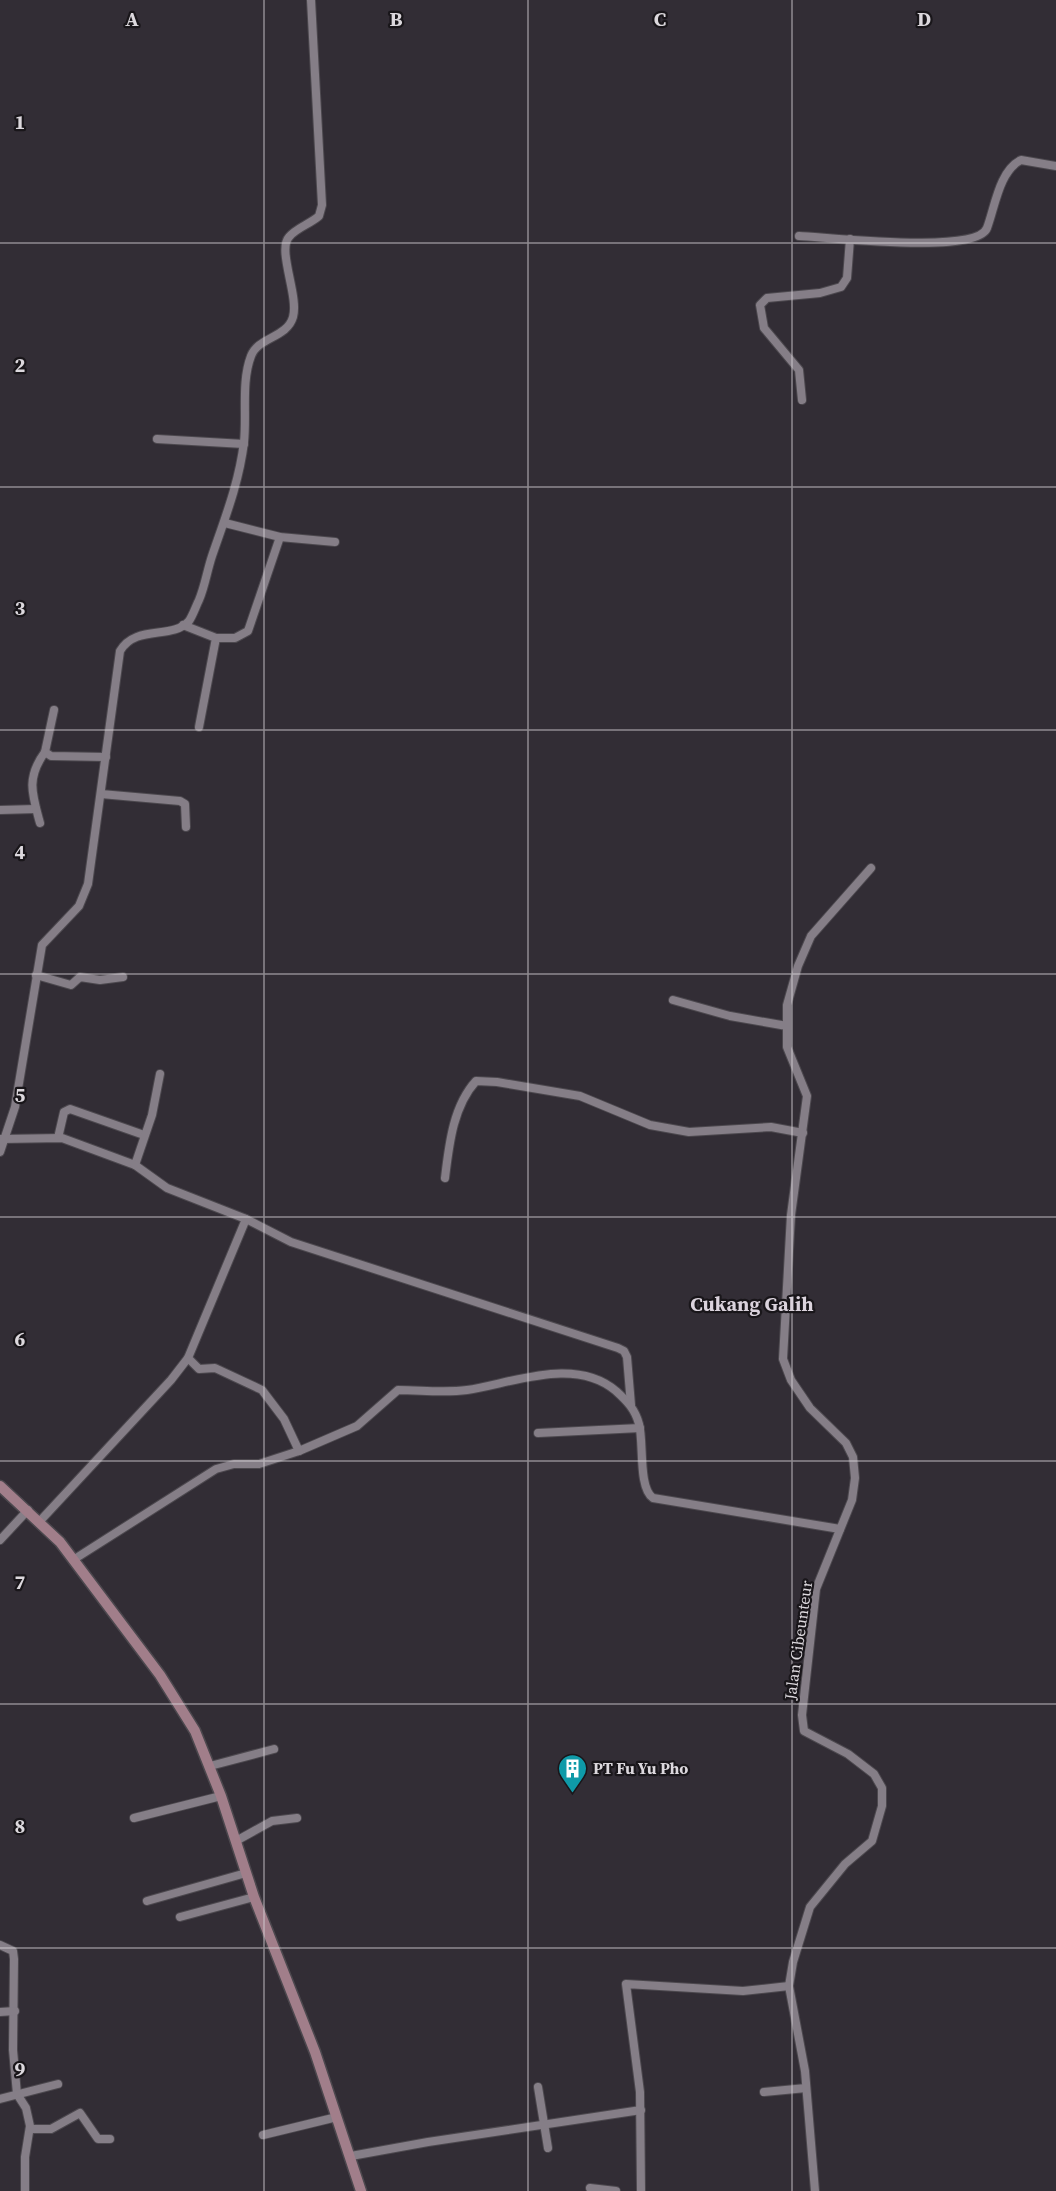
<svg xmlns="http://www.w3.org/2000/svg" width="1056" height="2191" font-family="'Source Serif 4',serif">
<rect width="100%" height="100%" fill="#322d35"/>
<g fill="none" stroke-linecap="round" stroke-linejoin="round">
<defs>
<g id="street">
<path d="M799,236c28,1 178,19 188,-8 8,-21 12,-57 34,-68l35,6"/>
<polyline points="802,400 799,370 764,328 760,305 767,298 820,293 841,287 847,278 850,239"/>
<polyline points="157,439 244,444"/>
<polyline points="225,523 280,537 335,542"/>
<polyline points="183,625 216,638 199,727"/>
<polyline points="216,638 235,638 248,631 280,537"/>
<polyline points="54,710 45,752 51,756 106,757"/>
<polyline points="101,794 180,801 185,804 186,827"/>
<polyline points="0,810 36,809"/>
<path d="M40,823c-8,-29 -14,-45 5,-71"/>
<polyline points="36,975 71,985 80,977 100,980 123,977"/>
<polyline points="673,1000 730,1016 787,1026"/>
<polyline points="58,1138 64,1112 70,1109 144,1135"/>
<polyline points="1,1139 62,1138 135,1165 152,1115 160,1074"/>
<path d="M0,1152l15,-45 27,-162 37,-39 9,-22 32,-233c16,-27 52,-11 69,-30 4,-6 7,-15 10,-21 6,-14 8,-29 13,-44 13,-38 27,-73 32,-114 3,-27 -3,-60 7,-86 7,-19 36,-18 42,-39 6,-21 -16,-67 -4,-80 7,-9 21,-13 30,-21l3,-11 -11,-205"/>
<path d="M445,1178c4,-33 8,-72 31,-97l21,1 83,14 70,29 39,7 82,-5 32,6"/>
<polyline points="246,1219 291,1242 618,1348 624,1351 627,1357 631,1405"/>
<polyline points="538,1433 640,1428"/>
<path d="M299,1451l58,-25 41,-36c23,0 46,3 69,0 46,-7 108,-34 149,1 11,10 19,18 23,33 5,18 -1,64 14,74l187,31"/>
<polyline points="40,1521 171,1380 188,1358"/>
<polyline points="0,1540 28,1510"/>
<polyline points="73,1560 216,1469 234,1464 259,1464 299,1451 284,1419 262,1390 215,1368 199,1369 188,1358 246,1219 167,1188 135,1165"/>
<polyline points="210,1766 274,1749"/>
<polyline points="134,1818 221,1796"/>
<polyline points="236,1841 272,1821 297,1818"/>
<polyline points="147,1901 246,1873"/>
<polyline points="180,1917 254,1897"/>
<polyline points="0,1945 13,1951 14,1959 13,2050 17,2094 26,2108 30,2126 25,2157 25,2191"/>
<polyline points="0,2012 15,2011"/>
<polyline points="538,2087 548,2148"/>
<polyline points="764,2092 806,2088"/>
<polyline points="0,2099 58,2084"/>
<polyline points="30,2129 51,2129 80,2113 98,2139 110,2139"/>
<polyline points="263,2135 337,2117"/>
<polyline points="351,2156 428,2142 641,2110"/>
<polyline points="590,2188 616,2191"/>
<polyline points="641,2191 640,2092 626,1984 743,1991 789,1986"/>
<polyline points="815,2191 805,2071 789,1986 793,1962 810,1907 845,1864 872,1841 882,1806 882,1788 874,1774 848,1754 804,1731 802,1715 816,1589 852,1500 855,1478 853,1457 846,1443 810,1408 791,1380 783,1359 791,1215 807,1096 787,1047 787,1005 798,966 811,936 871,868"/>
</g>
<polyline id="secondary" points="0,1486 60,1542 160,1675 195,1731 221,1796 254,1897 315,2052 361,2191"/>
</defs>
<use href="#street" stroke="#4c484e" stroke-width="10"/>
<use href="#secondary" stroke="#4c484e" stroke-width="13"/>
<use href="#street" stroke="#857e87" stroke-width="8"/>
<use href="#secondary" stroke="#a17e8a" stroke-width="10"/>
</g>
<path fill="none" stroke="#dcd8dd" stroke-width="1.5" stroke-opacity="0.55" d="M264,0v2191M528,0v2191M792,0v2191M0,243h1056M0,487h1056M0,730h1056M0,974h1056M0,1217h1056M0,1461h1056M0,1704h1056M0,1948h1056"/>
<defs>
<symbol id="building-pin" viewBox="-11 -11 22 30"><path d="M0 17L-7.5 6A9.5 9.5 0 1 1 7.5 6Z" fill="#0f9aa8" stroke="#19161a"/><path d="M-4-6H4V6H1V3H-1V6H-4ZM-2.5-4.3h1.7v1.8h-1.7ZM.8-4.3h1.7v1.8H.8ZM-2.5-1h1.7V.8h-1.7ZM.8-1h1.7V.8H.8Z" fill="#fff"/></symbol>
</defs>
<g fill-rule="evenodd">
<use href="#building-pin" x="556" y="1752" width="33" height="45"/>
</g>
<g text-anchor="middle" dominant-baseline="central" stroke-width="4.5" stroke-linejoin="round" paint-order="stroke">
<g font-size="16" fill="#dcd8dd" stroke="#19161a">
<text transform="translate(798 1640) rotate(-82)">Jalan Cibeunteur</text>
</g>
<g font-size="16" font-weight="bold" fill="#dcd8dd" stroke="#19161a" text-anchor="start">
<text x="593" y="1768">PT Fu Yu Pho</text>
</g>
<g font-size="20" font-weight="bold" fill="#dbd3dd" stroke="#19161a">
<text x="752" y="1304">Cukang Galih</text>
</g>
</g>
<g font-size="20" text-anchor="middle" font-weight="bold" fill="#dcd8dd" stroke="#19161a" stroke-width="4.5" stroke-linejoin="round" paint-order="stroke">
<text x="132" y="26">A</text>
<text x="396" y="26">B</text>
<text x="660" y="26">C</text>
<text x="924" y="26">D</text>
<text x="20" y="129">1</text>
<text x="20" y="372">2</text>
<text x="20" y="615">3</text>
<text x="20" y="859">4</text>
<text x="20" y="1102">5</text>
<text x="20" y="1346">6</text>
<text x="20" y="1589">7</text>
<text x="20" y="1833">8</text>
<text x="20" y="2076">9</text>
</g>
</svg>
